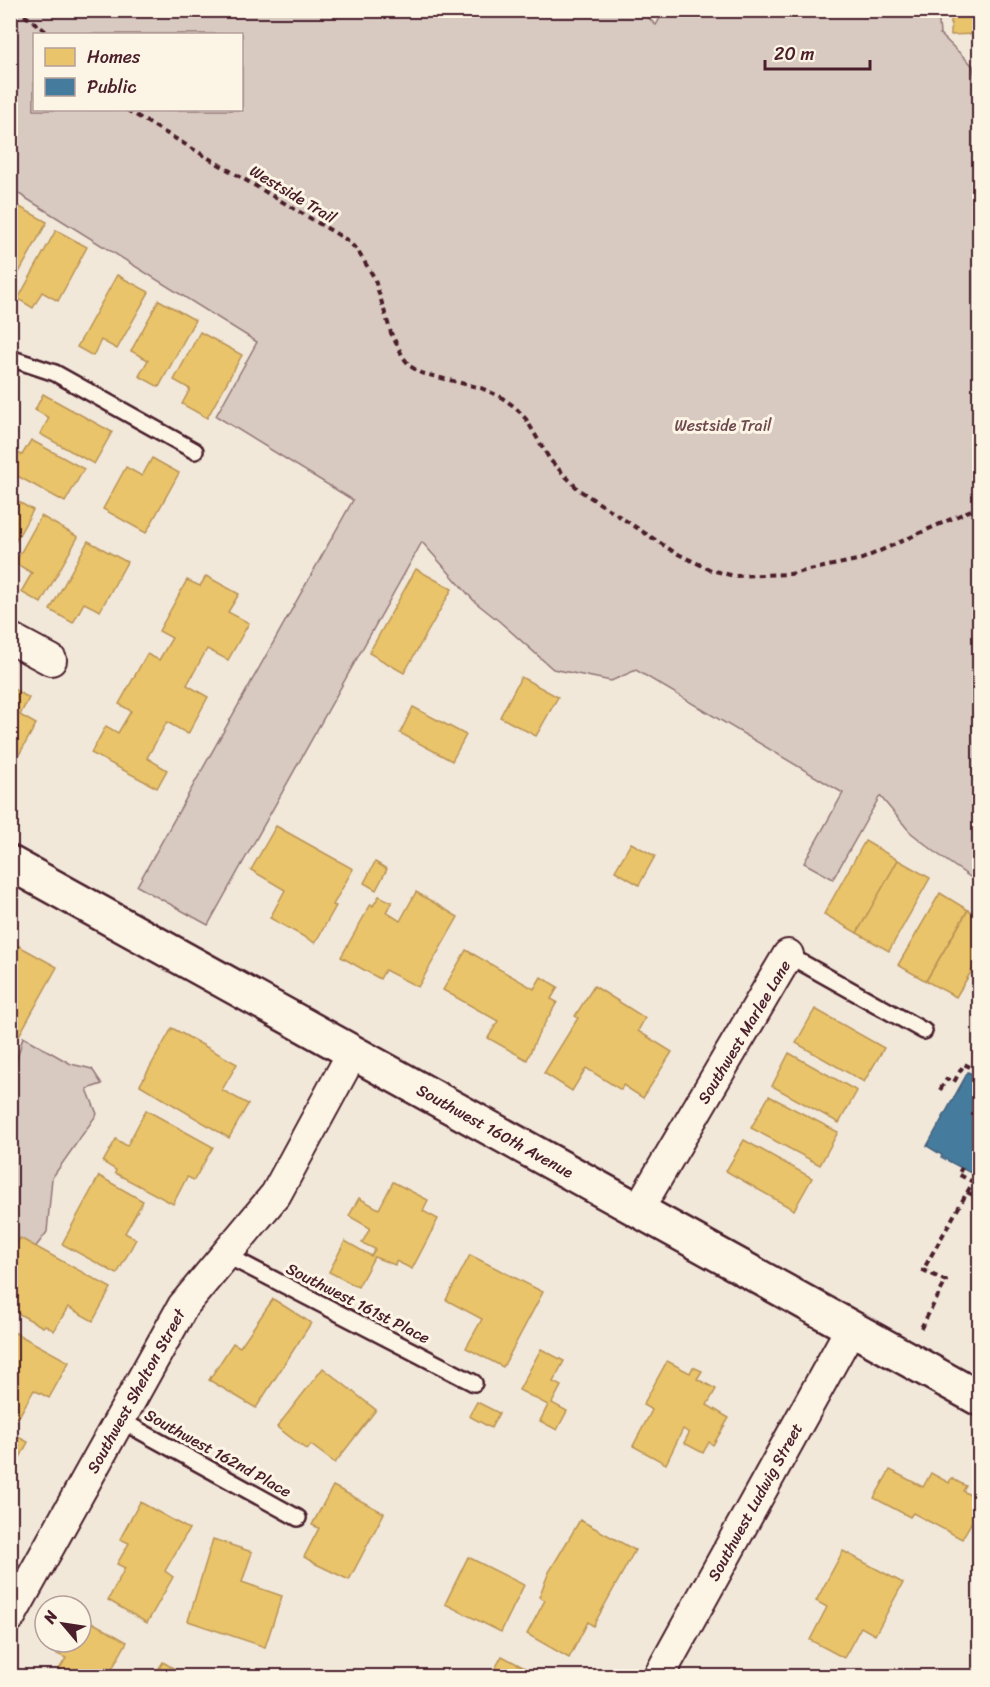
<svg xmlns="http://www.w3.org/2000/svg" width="990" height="1687" font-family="Sriracha,sans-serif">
<rect width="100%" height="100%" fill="#f1e8da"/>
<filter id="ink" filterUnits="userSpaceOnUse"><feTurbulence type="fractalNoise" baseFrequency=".0167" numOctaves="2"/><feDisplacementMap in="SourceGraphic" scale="12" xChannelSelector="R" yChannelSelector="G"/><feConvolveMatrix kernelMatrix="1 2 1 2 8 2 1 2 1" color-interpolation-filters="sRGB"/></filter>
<g filter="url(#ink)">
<g fill="#d8cac0" stroke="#917476" stroke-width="1.5" fill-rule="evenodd">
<path d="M641,11l15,14 8,-14h274l2,23 33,32 7,35 -1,782 -35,-24 -34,-27 -30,-36 -47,83 -29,-16 39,-70 -207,-123 -25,11 -58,-12 -54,-48 -24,-19 -53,-60 -214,383 -71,-39 216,-386 -137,-84 41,-74 -246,-153v-178zM242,34v76h-208v-76z"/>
<polygon points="23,1037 71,1064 92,1069 102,1084 87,1089 97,1114 52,1178 47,1232 11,1279 11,1081"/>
</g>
<g fill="#e9c46a" stroke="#b99257" stroke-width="1.5">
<polygon points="944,10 980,10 980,40 974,40 974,34 951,35 951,17 944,17"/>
<polygon points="16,205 47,222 10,289 10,215"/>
<polygon points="56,230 87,247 58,301 42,292 33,308 18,299"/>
<polygon points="117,275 149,292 117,349 101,340 93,356 77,347"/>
<polygon points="159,300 195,320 159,387 139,376 148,360 131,351"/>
<polygon points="200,332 242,355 207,418 182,404 190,389 174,380"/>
<polygon points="43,394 112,432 94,464 40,434 49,418 35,410"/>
<polygon points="31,440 84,469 65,502 10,472 10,449 22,455"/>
<polygon points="152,458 179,473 146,533 103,509 126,467 142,476"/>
<polygon points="10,497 33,510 10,551"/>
<polygon points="41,516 78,537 41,603 21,592 32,573 15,563"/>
<polygon points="88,541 127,562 100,611 84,603 73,623 50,610"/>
<polygon points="416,569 452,589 404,673 369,653"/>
<polygon points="206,576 239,594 228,612 249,623 228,660 207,649 187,685 208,697 188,734 167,722 147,758 167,770 157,788 91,753 106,726 118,733 131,711 119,704 147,654 159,660 172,638 159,631 187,580 200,586"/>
<polygon points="521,677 558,697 536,736 500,717"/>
<polygon points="10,687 29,698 20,715 36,724 14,764 10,762"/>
<polygon points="413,707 466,735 452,761 400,733"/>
<polygon points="276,826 353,869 333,905 336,906 315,943 270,918 285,890 251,870"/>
<polygon points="865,841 898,860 857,933 824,914"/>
<polygon points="631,843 655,856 639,885 615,871"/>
<polygon points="898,860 930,878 889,951 857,933"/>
<polygon points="375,862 387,869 376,890 364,883"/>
<polygon points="416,892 458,917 418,987 385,970 380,979 341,957 371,904 373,906 379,896 392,902 386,912 400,921"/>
<polygon points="940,893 968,910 926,981 898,965"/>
<polygon points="968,910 980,916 980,957 956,997 926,981"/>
<polygon points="10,941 57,967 11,1050 10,1049"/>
<polygon points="466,950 534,989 541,977 558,987 551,999 557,1002 537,1037 527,1060 488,1038 498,1021 443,990"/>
<polygon points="594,986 645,1018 638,1031 672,1052 643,1098 623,1085 621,1090 586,1068 572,1091 544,1073 578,1018 575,1016"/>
<polygon points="815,1009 884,1048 864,1082 796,1043"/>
<polygon points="172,1028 237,1064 222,1090 248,1104 229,1138 140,1085"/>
<polygon points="789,1053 857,1091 839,1123 772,1086"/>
<polygon points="769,1096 838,1132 820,1165 751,1128"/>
<polygon points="146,1110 213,1147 194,1180 187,1177 173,1204 115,1173 116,1170 103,1162 116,1139 127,1146"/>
<polygon points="744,1140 812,1178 794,1210 726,1171"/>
<polygon points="99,1176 143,1201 125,1233 136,1239 117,1274 62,1244"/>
<polygon points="393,1182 428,1200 423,1211 438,1219 412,1269 396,1261 395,1265 374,1257 358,1287 329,1272 345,1241 371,1256 375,1249 362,1243 370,1228 349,1216 359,1198 379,1209"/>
<polygon points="20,1238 111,1288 93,1321 68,1307 54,1331 45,1325 43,1327 10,1309 10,1255"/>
<polygon points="470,1255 543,1292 503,1367 466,1348 482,1319 446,1300"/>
<polygon points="273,1299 311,1323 256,1408 209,1380 233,1343 240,1347"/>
<polygon points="10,1330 69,1362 49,1398 34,1390 18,1418 10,1415"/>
<polygon points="541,1349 564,1361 553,1382 561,1386 552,1403 567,1411 557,1430 540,1421 548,1405 519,1390"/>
<polygon points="667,1361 690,1373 693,1367 702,1371 697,1379 716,1389 707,1405 729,1418 713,1445 709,1442 703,1453 684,1443 689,1433 683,1429 666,1464 633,1446 652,1410 643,1405"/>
<polygon points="323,1368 376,1410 335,1463 311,1445 307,1450 277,1427"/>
<polygon points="477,1402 499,1413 491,1428 469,1416"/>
<polygon points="10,1433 28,1442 11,1475 10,1474"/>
<polygon points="890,1470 923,1487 931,1473 949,1483 951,1478 966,1486 963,1491 980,1501 980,1507 962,1539 913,1513 910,1517 874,1498"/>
<polygon points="333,1486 384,1513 349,1580 316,1564 304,1557 319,1528 312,1525"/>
<polygon points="140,1502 189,1529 165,1571 173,1577 147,1623 108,1600 125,1568 117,1564 129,1543 120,1539"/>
<polygon points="580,1520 635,1550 593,1626 588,1622 569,1658 527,1634 545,1600 539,1597 549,1572"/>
<polygon points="213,1539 252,1552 242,1582 282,1596 265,1647 188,1621"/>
<polygon points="843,1551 903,1583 875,1635 861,1627 844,1658 810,1640 827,1607 816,1601"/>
<polygon points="468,1557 524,1585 501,1632 445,1604"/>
<polygon points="81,1616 127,1642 108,1676 55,1676 66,1658 57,1654 64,1642 81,1642"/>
<polygon points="502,1656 540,1676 491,1676"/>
<polygon points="163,1662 186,1676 154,1676"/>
</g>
<g fill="#457b9d" stroke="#465f7b" stroke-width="1.5">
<polygon points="968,1072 980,1078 980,1178 941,1157 942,1155 927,1146"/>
<polygon points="980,1178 980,1194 973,1190"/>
</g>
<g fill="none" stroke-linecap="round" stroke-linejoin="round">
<defs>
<g id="lane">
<polyline points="10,358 55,373 195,451"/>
<polyline points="788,955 924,1031"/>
<polyline points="226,1255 474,1383"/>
<polyline points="120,1420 298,1518"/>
</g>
<g id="street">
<polyline points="10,638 51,660"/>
<polyline points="638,1210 788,955"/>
<polyline points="10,1617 183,1306 276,1194 353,1052"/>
<polyline points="659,1676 851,1328"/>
</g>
<polyline id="secondary" points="10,863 980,1399"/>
</defs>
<use href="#lane" stroke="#4a1f2b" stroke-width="20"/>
<use href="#street" stroke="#4a1f2b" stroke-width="34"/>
<use href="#secondary" stroke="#4a1f2b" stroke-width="38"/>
<g stroke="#4a1f2b" stroke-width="4" stroke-dasharray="6 4.5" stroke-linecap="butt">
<polyline points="15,10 30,19 49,34"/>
<polyline points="127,110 347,240 357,250 374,277 391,333 403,357 410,366 421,373 481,388 501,397 515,407 526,419 550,460 579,490 674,552 711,570 734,576 790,574 862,559 980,506"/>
<polyline points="940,1090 947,1079 954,1082 964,1064 980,1072"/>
<polyline points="967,1192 980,1199"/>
<polyline points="921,1328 946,1281 923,1270 973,1182 958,1174 962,1168"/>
</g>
<use href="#lane" stroke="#fcf5e5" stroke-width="15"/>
<use href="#street" stroke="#fcf5e5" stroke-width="30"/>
<use href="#secondary" stroke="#fcf5e5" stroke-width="33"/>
</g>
</g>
<g text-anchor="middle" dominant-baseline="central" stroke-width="6" stroke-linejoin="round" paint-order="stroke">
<g font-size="16" fill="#4a1f2b" stroke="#fcf5e5">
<text transform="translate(293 194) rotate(31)">Westside Trail</text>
<text transform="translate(744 1032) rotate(-59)">Southwest Marlee Lane</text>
<text transform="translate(495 1131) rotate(29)">Southwest 160th Avenue</text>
<text transform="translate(358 1303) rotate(27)">Southwest 161st Place</text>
<text transform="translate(136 1391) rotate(-61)">Southwest Shelton Street</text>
<text transform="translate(218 1453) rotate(29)">Southwest 162nd Place</text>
<text transform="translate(755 1502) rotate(-61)">Southwest Ludwig Street</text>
</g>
<g font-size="16" fill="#6e4a50" stroke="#fcf5e5">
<text x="723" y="425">Westside Trail</text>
</g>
</g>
<rect width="990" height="1687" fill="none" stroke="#fcf5e5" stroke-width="36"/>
<rect x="18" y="18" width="954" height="1651" fill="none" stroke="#4a1f2b" stroke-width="2" filter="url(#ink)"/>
<rect x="33" y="33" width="210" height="78" fill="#fcf5e5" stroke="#b59f9b" stroke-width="1.5"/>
<rect x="45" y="48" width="30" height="18" fill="#e9c46a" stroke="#b59f9b" stroke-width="1.5"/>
<text x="87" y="63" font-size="18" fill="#4a1f2b">Homes</text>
<rect x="45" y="78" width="30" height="18" fill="#457b9d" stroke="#b59f9b" stroke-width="1.5"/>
<text x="87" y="93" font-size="18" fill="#4a1f2b">Public</text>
<g transform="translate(63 1624) rotate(299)"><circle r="28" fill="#fcf5e5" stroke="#b59f9b" stroke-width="1.5"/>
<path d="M0-4.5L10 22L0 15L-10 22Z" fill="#4a1f2b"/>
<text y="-9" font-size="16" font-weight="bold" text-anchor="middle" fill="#4a1f2b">N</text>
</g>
<path d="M765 60v9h105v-9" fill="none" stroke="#4a1f2b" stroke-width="3"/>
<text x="774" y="60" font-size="18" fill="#4a1f2b" stroke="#fcf5e5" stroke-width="4.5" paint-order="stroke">20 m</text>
</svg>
